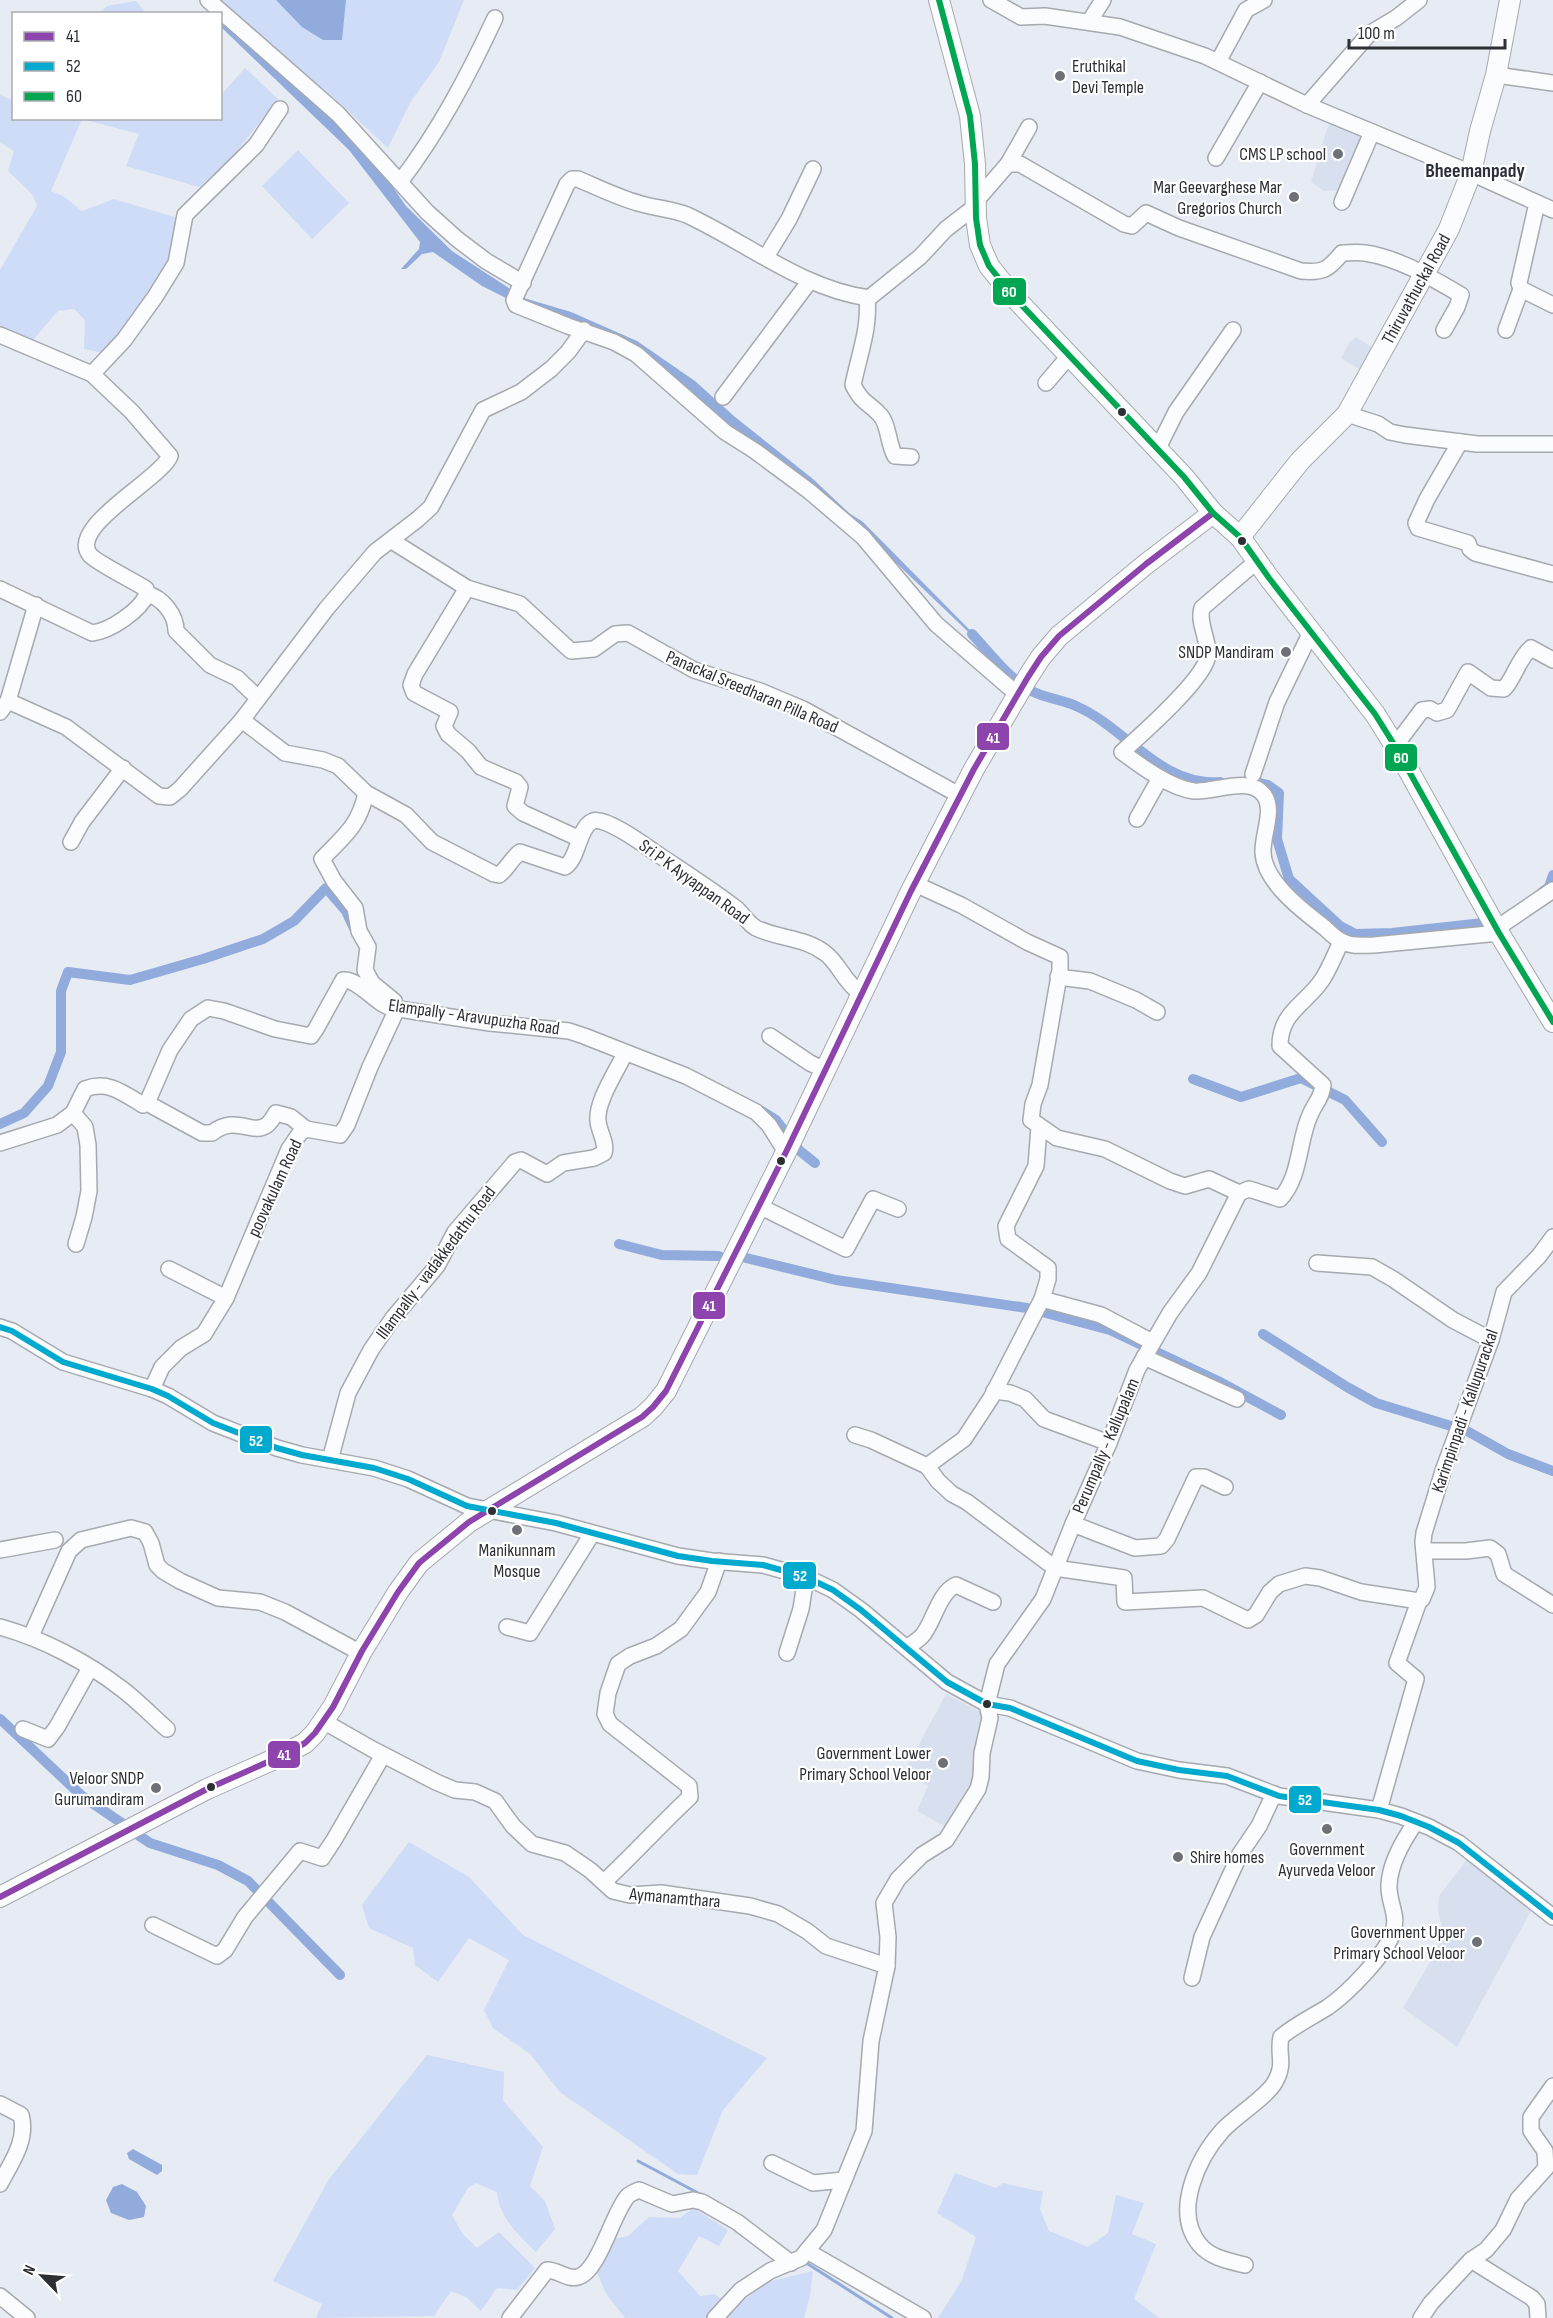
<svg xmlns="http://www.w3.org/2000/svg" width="1553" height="2318" font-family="'Sofia Sans Condensed',sans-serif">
<rect width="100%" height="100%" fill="#e7ebf3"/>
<g fill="#d8dfee">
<polygon points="1332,119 1363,136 1341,190 1324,191 1311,182 1326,132"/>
<polygon points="1356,337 1373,348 1361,370 1341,358 1349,343"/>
<polygon points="946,1694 986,1715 977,1773 971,1791 948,1828 917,1811 928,1786 904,1772"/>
<polygon points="1469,1857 1532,1909 1457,2047 1403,2008 1436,1952 1443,1933 1438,1910 1439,1896"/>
</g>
<g fill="#cedcf7">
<polygon points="222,0 464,0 439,62 410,103 388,148 332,96 265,42"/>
<polygon points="136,1 144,11 140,13 100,13 107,6"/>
<polygon points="245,68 278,99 233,156 199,187 126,166 139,134 82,119 51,191 63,196 82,211 114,199 178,218 173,232 174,255 159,284 103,353 84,349 85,320 74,309 58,311 32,341 0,328 0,270 37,206 32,194 8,171 14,151 0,142 0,95 13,100 14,118 220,118 221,95"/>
<polygon points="298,150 349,203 312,239 262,186"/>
<polygon points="409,1842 469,1877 523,1935 767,2058 723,2110 697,2175 678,2174 560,2092 530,2054 493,2028 484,2010 509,1960 469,1938 438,1982 415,1965 413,1948 369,1928 362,1905"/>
<path d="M427,2055l77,17 -1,28 40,47 -13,39 15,15 10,28 -19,23c-17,-17 -37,-34 -39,-60l-21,-9 -8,5 -16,27 10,18 15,15 22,-16 36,36 -18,22 -20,-2 -16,23 -15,-14 -15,-6 -17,25 -118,2 6,-14 -49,-23 56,-102z"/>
<polygon points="955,2173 996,2188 1003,2183 1043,2192 1040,2209 1049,2231 1088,2247 1108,2233 1116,2195 1144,2203 1132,2234 1156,2244 1134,2299 1159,2318 938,2318 962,2280 976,2237 937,2213"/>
<polygon points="693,2208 728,2230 719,2246 699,2236 678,2271 700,2296 714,2294 722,2299 705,2318 625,2318 607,2295 596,2271 614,2239 628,2236 649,2217 680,2218"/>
<polygon points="813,2271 810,2296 804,2318 725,2318 731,2310 767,2282"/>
</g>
<g fill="#90abdc">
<polygon points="276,0 346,0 342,40 323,40 302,27"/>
<polygon points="220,17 323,106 373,159 406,206 452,251 524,298 571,312 637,341 695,381 735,417 813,479 849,513 863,522 1029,690 868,536 643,356 512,301 482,286 433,252 422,254 406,269 401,269 419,249 420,242 349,150 221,27"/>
<polygon points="133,2149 162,2165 162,2171 157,2175 129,2159 127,2153"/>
<polygon points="122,2184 137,2192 146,2206 144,2217 129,2220 111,2213 106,2200 113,2187"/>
</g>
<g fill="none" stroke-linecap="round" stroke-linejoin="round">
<g stroke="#90abdc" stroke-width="3">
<polyline points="638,2161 700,2194"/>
<polyline points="808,2264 892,2318"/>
</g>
<g stroke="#90abdc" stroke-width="10">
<path d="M972,634c17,18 35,42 56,55 14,9 33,10 48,17 51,22 83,80 144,76"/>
<polyline points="1248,780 1268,785 1279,793 1277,839 1289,879 1340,926 1355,934 1392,933 1483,923"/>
<polyline points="1542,892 1549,887 1553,875"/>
<polyline points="1193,1079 1241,1097 1301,1078 1345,1100 1382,1142"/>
<polyline points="760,1110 776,1120 800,1151 815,1163"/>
<polyline points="0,1124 24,1113 48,1086 61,1052 61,991 68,972 130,980 203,959 263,939 294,921 326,888 346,911 354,928"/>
<polyline points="619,1244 662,1255 719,1256"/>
<polyline points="738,1256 836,1280 1027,1308 1110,1330 1218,1381 1281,1415"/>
<polyline points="1263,1334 1347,1387 1376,1403 1451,1426"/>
<polyline points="1467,1431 1508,1454 1553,1471"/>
<polyline points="0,1719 82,1796 123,1824"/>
<polyline points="138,1835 150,1843 218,1865 248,1881 340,1975"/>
</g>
<defs>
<g id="minor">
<polyline points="208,0 338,114 427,212 457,239 486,261 523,283"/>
<polyline points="991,0 1021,17 1045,16 1120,27 1205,56 1307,105 1471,173 1553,210"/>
<polyline points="1089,22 1103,0"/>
<polyline points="1218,62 1246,10 1264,0"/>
<polyline points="1496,75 1553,83"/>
<polyline points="1307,105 1369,34 1396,18 1419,0"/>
<polyline points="1216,158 1260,82"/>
<polyline points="1008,164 1029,127"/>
<path d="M400,182c39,-51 68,-106 95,-164"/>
<path d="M976,201l32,-37h12l104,60 8,2 14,-13 33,15 122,43c22,2 27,-1 41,-18 7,0 16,-1 23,0 34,5 67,25 96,42l-4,12 -13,23"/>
<polyline points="1342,202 1372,132"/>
<polyline points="1537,203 1519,283 1521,289 1553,305"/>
<path d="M976,206l-30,23 -26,28 -51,41c-66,-9 -122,-55 -182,-83 -15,-6 -34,-7 -49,-12 -21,-6 -41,-16 -60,-24h-6l-5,5 -53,116 2,5 52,21 46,16 22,12 89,78 30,19 54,40 54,46 73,87 81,70"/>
<polyline points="766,257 789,219 813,169"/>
<path d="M867,298c3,30 -8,57 -14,87 10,20 16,17 28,31 8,10 7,28 14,40l16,1"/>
<polyline points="1506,330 1521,289"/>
<path d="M0,335l92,39 40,38 38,44c-9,23 -103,71 -80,99 7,8 44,26 56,34l1,5c-7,17 -37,37 -55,39l-92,-44"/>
<polyline points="92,374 124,340 155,297 176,263 185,215 256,145 280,109"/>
<polyline points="1046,383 1070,355"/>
<polyline points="723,397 809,282"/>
<polyline points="1347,414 1378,424 1390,432 1405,435 1477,444 1553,444"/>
<polyline points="1460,442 1427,499 1416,523 1418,528 1468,543 1470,549 1475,553 1553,574"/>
<polyline points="1158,448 1176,412 1233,330"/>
<polyline points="392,541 467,588 520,604 571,651 594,649 615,634 628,633 694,670 760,691 803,709 961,796"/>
<path d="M1257,561l-55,47c-5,16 9,34 5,51 -7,24 -65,75 -85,93 19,14 48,36 72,39 20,2 55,-16 70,4 11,15 -2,40 -1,58 2,30 40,58 62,75 5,5 11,11 18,14 10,5 20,3 31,3l125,-12"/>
<polyline points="467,588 415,674 411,685 414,693 450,712 444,726 448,734 468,751 481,767 516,782 520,787 515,806 523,813 580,839"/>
<path d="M147,594c16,4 29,21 29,37l34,34 27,13 21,20"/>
<polyline points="8,701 66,727 159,796 170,797 180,789 242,720 327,608 375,552 418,519 431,507 483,410 521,392 551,369 568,352 584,330"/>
<polyline points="0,712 8,701 36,605"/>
<path d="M242,720l43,33 38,7 15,6 28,27 40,22 26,27 62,32 5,1c9,-7 12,-16 21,-23l45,15c14,-9 13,-40 28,-46 11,-5 50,23 60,30 28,19 57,37 84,58 6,6 12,15 19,19 23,11 48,9 69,25 14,10 18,28 36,41"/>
<path d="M1395,746l27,-36 8,-1 7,4 10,-3 21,-38 23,16 13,1c11,-12 14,-30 27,-41l22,12"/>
<polyline points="1253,774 1277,702 1311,632"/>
<path d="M366,793c-7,33 -22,43 -44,66l12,22 21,27 4,23 9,16 -3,23 7,13 22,18 -2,7"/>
<polyline points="1137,819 1160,778"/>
<polyline points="71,842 82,822 123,768"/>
<polyline points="915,884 961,905 1027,942 1060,957 1060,970 1040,1085 1033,1104 1031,1120 1057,1138 1105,1149 1170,1181 1185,1186 1209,1179 1239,1193"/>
<polyline points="1497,928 1553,890"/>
<polyline points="1058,977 1090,981 1136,1000 1157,1012"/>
<polyline points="770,1036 810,1063 825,1070"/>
<path d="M147,1103l55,30h10c24,-19 40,3 55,-8 4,-3 7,-9 9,-12l15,4 15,12"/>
<polyline points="73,1113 85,1127 88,1145 89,1191 84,1217 76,1244"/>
<path d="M0,1143l57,-18 16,-12 12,-24c23,-9 38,4 58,16l4,-2 23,-53 21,-31 17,-11 16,3 51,18 36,7 5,-7 27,-49c15,-2 32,24 49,28l98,15 79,8 15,5 102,40 70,36 13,13 17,27"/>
<path d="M1239,1193l10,-4 31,10c21,-22 18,-58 30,-84 5,-12 12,-17 13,-30l-43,-39c0,-34 25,-41 42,-66 8,-12 13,-26 19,-38"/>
<polyline points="759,1206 846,1249 873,1199 898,1209"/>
<polyline points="1317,1263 1372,1267 1393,1279 1453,1320 1491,1340"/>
<polyline points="169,1269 226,1298"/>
<polyline points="1042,1299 1101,1315 1152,1342"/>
<polyline points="0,1327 12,1331 63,1362 152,1389 168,1396 213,1423 277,1448 302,1455 374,1468 408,1479 467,1506 556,1523 678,1556 712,1561 763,1565 806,1577 833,1590 861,1610 947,1682 987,1704 1010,1708 1137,1761 1179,1770 1227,1776 1279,1796 1379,1810 1401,1816 1429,1827 1459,1843 1553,1917"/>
<polyline points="1144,1357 1237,1399"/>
<polyline points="152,1389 162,1367 181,1348 204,1334 226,1298 289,1149 300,1133 306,1129 340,1135 347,1125 370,1067 397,1009"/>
<polyline points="994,1391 1010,1393 1025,1399 1044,1419 1109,1443"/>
<polyline points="855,1435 871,1440 927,1466 938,1481 952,1494 967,1502 1055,1568 1124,1578 1125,1602 1203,1598 1248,1620 1256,1615 1270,1592 1279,1584 1305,1576 1320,1578 1361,1592 1419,1601"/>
<path d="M330,1460l18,-67 23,-43 22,-32 44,-52 18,-34 60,-70 6,-2 26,14 16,-11 31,-5 10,-5c3,-11 -5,-21 -6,-32 -2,-20 19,-50 27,-68"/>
<polyline points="927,1466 964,1439 991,1398 1042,1299 1048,1279 1048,1268 1008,1239 1006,1226 1036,1166 1039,1127"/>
<polyline points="1073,1524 1135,1548 1161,1546 1167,1539 1196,1477 1204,1477 1225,1487"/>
<polyline points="0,1550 55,1540"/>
<polyline points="1424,1551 1466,1551 1490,1548 1498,1554 1504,1574 1553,1605"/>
<path d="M0,1627c43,12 87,35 122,62 16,12 30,27 45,40"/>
<polyline points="507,1627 530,1633 592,1534"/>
<polyline points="31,1636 69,1551 81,1540 131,1528 145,1532 151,1543 157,1565 163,1571 180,1581 218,1598 260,1602 285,1612 361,1653"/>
<path d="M907,1647c5,-3 11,-7 15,-11 11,-12 17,-44 34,-51l37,17"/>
<polyline points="787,1653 801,1609 806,1577"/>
<polyline points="323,1721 372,1749 436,1782 455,1790 475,1792 495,1801 513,1826 532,1844 565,1853 590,1870 613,1891 630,1895 661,1893 750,1906 778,1914 807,1931 826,1946 887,1966"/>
<polyline points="23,1729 48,1739 57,1727 90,1668"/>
<polyline points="1379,1810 1416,1679 1397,1663 1419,1601 1422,1599 1427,1587 1423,1542 1424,1533 1444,1468 1491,1340 1504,1292 1539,1256 1553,1237"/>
<path d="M604,1882c30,-28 57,-58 86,-85l-1,-11 -79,-62 -5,-10 3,-21 10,-29 12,-8 26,-10 25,-17 27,-37 11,-31"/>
<polyline points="153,1925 217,1956 225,1950 245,1917 300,1851 322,1858 334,1840 383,1755"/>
<polyline points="1192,1978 1202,1937 1240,1854 1259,1826 1274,1794"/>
<path d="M0,2104l21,11c7,25 -10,48 -21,69"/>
<polyline points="772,2163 813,2183 844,2180"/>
<polyline points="807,2251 923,2318"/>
<polyline points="1471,2260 1532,2298 1537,2304 1538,2318"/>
<path d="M1245,2265c-16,-4 -34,-7 -45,-20 -28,-33 -2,-87 22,-114 12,-14 45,-34 53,-49 11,-19 2,-27 6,-45 14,-12 31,-20 47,-30 20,-14 55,-50 64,-72 8,-19 -4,-32 -3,-50 1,-22 15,-46 27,-63"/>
<polyline points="0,2296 27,2318"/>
<path d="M510,2318l37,-48c11,0 20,10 31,7 21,-6 34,-62 49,-80 2,-3 8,-5 12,-7l33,14 21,-4 9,2 35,20 54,41"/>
<polyline points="715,2318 741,2290 770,2271 801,2258 824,2230 864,2131 871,2041 887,1966 888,1937 884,1903 898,1879 922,1855 946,1840 978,1789 981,1777 982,1753 990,1718 987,1704 997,1664 1043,1599 1073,1524 1109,1443 1137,1370 1170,1313 1199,1273 1239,1193"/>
<polyline points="1421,2318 1431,2303 1471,2260 1486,2250 1503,2230 1518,2199 1546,2168 1545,2151 1531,2131 1531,2117 1553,2086"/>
</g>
<g id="major">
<polyline points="939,0 970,116 975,164 976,218 980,245 989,266 1013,296 1184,477 1213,513 1240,537 1269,578 1375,714 1395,746 1499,933 1553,1022"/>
<path id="s1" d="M1240,537l60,-76 47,-47 102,-185 22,-56 9,-42 16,-56 14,-75"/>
<polyline points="0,1897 207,1789 279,1757 305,1743 315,1733 333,1707 362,1651 398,1592 419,1563 469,1522 642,1417 653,1407 666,1391 786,1152 911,891 974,769 1028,677 1041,657 1059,636 1146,564 1213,513"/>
</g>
</defs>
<use href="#minor" stroke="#a6a9af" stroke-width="18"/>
<use href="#major" stroke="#a6a9af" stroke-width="22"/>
<use href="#minor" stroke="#fbfcfd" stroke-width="15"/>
<use href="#major" stroke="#fbfcfd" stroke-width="20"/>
<defs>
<polyline id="bus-1" points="0,1897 207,1789 279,1757 305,1743 315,1733 333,1707 362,1651 398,1592 419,1563 469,1522 642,1417 653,1407 666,1391 786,1152 911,891 974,769 1028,677 1041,657 1059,636 1146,564 1213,513"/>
<polyline id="bus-2" points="0,1327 12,1331 63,1362 152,1389 168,1396 213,1423 277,1448 302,1455 374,1468 408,1479 467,1506 556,1523 678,1556 712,1561 763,1565 806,1577 833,1590 861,1610 947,1682 987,1704 1010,1708 1137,1761 1179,1770 1227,1776 1279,1796 1379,1810 1401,1816 1429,1827 1459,1843 1553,1917"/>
<polyline id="bus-3" points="939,0 970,116 975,164 976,218 980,245 989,266 1013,296 1184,477 1213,513 1240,537 1269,578 1375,714 1395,746 1499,933 1553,1022"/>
</defs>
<use href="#bus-1" stroke="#fff" stroke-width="10"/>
<use href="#bus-2" stroke="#fff" stroke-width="10"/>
<use href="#bus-3" stroke="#fff" stroke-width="10"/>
<use href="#bus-1" stroke="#8e44ad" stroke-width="6"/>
<use href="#bus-2" stroke="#00a9ce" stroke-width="6"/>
<use href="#bus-3" stroke="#00a651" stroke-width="6"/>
</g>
<g fill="#6d7177" stroke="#fff" stroke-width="2">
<circle cx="1060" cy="76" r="6"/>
<circle cx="1338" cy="154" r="6"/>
<circle cx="1294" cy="197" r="6"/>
<circle cx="1286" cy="652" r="6"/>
<circle cx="517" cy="1530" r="6"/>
<circle cx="943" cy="1763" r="6"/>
<circle cx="156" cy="1788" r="6"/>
<circle cx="1327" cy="1829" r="6"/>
<circle cx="1178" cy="1857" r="6"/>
<circle cx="1477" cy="1942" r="6"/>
</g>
<g fill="#2c2f34" stroke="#fff" stroke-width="2">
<circle cx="1122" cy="412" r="5"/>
<circle cx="1242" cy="541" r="5"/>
<circle cx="781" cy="1161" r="5"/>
<circle cx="492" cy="1511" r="5"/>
<circle cx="987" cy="1704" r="5"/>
<circle cx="211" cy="1787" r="5"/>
</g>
<g text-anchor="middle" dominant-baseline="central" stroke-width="4.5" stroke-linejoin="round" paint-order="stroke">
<g font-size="18" fill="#2c2f34" stroke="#fff" text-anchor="end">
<text x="1072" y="66" text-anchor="start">Eruthikal<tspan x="1072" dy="21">Devi Temple</tspan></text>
<text x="1326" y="154">CMS LP school</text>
<text x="1282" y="187">Mar Geevarghese Mar<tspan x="1282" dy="21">Gregorios Church</tspan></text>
<text x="1274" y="652">SNDP Mandiram</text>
<text x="517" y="1550" text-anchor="middle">Manikunnam<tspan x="517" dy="21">Mosque</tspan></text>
<text x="931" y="1753">Government Lower<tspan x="931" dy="21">Primary School Veloor</tspan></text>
<text x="144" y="1778">Veloor SNDP<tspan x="144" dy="21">Gurumandiram</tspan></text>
<text x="1327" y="1849" text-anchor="middle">Government<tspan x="1327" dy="21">Ayurveda Veloor</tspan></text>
<text x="1190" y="1857" text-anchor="start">Shire homes</text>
<text x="1465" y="1932">Government Upper<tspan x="1465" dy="21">Primary School Veloor</tspan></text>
</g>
<g font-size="18" fill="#2c2f34" stroke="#fff">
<text stroke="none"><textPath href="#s1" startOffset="306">Thiruvathuckal Road</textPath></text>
<text transform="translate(752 692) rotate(23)">Panackal Sreedharan Pilla Road</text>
<text transform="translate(694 882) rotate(36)">Sri P K Ayyappan Road</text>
<text transform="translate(474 1017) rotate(8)">Elampally - Aravupuzha Road</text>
<text transform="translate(275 1188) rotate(-65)">poovakulam Road</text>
<text transform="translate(436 1263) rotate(-53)">Illampally - vadakkedathu Road</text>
<text transform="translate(1465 1411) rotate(-71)">Karimpinpadi - Kallupurackal</text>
<text transform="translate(1106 1446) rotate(-67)">Perumpally - Kallupalam</text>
<text transform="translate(675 1898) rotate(5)">Aymanamthara</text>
</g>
<g font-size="20" font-weight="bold" fill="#2a303a" stroke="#fff">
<text x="1475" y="171">Bheemanpady</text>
</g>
</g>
<g stroke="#fff" stroke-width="2">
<rect x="992" y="277" width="35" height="29" rx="6" fill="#00a651"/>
<rect x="976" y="722" width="34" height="29" rx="6" fill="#8e44ad"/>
<rect x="1384" y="743" width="34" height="29" rx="6" fill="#00a651"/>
<rect x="692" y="1291" width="34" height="29" rx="6" fill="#8e44ad"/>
<rect x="239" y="1425" width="34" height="29" rx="6" fill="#00a9ce"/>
<rect x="782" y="1561" width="35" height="29" rx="6" fill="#00a9ce"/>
<rect x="267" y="1740" width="34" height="29" rx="6" fill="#8e44ad"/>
<rect x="1288" y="1785" width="34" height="29" rx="6" fill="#00a9ce"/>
</g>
<g font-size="16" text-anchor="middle" font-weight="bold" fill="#fff">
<text x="1009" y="297">60</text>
<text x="993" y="743">41</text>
<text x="1401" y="763">60</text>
<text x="709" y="1311">41</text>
<text x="256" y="1446">52</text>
<text x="800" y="1581">52</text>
<text x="284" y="1760">41</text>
<text x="1305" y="1805">52</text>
</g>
<rect x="12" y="12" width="210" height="108" fill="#ffffff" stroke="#abacae" stroke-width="1.5"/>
<rect x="24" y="32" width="30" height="9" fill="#8e44ad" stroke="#abacae" stroke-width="1.5"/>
<text x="66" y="42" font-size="18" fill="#2c2f34">41</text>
<rect x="24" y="62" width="30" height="9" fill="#00a9ce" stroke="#abacae" stroke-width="1.5"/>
<text x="66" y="72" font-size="18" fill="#2c2f34">52</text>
<rect x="24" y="92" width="30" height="9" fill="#00a651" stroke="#abacae" stroke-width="1.5"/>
<text x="66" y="102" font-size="18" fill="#2c2f34">60</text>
<g transform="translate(42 2276) rotate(295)" stroke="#ffffff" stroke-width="4.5" paint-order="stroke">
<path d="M0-4.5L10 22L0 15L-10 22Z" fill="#2c2f34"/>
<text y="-9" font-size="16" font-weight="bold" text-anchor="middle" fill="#2c2f34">N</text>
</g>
<path d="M1349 39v9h156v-9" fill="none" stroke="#2c2f34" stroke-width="3"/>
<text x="1358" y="39" font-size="18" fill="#2c2f34" stroke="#ffffff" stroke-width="4.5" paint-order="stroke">100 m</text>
</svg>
